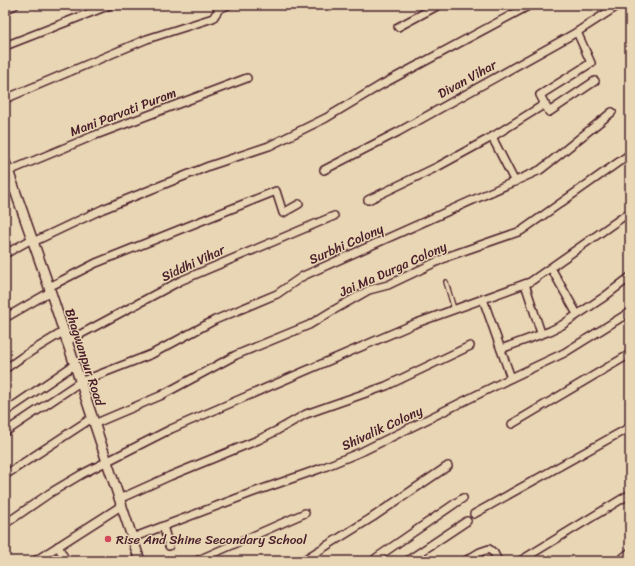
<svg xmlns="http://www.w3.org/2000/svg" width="635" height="566" font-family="Sriracha,sans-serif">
<rect width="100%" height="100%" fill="#e9d6b4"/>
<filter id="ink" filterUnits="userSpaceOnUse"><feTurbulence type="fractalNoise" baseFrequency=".025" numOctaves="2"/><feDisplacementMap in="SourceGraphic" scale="8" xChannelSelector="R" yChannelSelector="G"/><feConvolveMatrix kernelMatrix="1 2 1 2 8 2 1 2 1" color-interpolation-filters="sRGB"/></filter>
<g filter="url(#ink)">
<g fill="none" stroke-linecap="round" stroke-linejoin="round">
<defs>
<polyline id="service" points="446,282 454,309"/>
<g id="minor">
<polyline points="219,9 228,5"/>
<polyline points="5,10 15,5"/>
<polyline points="398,27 439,5"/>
<polyline points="577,32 591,63 540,95 549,112 595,81"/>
<polyline points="5,46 110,5"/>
<polyline points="5,99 147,39 213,18 219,9"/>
<polyline points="492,137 515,182"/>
<polyline points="324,170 398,132 577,32 619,5"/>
<polyline points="9,171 93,136 247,78"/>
<polyline points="5,191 14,186"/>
<polyline points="368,200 437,167 492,137 545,104"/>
<polyline points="33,242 103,209 209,166 269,146 326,118 381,85 530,5"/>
<polyline points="5,254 32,239"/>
<polyline points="551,268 577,314"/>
<polyline points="525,284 541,333"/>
<polyline points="49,287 96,263 276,191 283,213 299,204"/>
<polyline points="483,299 511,378"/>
<polyline points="5,318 50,292"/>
<polyline points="66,342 180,281 334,216"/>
<polyline points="501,349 550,331 562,325 604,297 630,277"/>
<polyline points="5,369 22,357 63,332"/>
<polyline points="5,412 74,365"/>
<polyline points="94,424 160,396 236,355 309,325 332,311 369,290 388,285 449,256 521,231 630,154"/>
<polyline points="512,424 630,354"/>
<polyline points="5,432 80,382 152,354 215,320 277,294 303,276 540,170 549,163 612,112"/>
<polyline points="5,475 92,418"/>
<polyline points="119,499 170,476 258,440 276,431 306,414 386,386 470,346"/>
<polyline points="474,514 630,427"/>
<polyline points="5,524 50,493 82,474 171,429 414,324 530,282 630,212"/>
<polyline points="163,526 169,546"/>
<polyline points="132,538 251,493 322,468 363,451 511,378 564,353 630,312"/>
<polyline points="58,546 66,561"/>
<polyline points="35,561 121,506"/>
<polyline points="196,561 305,513"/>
<polyline points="302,561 373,517 448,466"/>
<polyline points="374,561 376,558 463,498"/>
<polyline points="407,561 467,521"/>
<polyline points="465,561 480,552 489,549 494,553 498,561"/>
<polyline points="520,561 630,494"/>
<polyline points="619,561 630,552"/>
</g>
<polyline id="tertiary" points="5,162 49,287 140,561"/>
</defs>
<use href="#service" stroke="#4a1f2b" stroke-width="6"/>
<use href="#minor" stroke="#4a1f2b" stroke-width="10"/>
<use href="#tertiary" stroke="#4a1f2b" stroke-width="12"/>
<use href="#service" stroke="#e9d6b4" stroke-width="3.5"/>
<use href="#minor" stroke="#e9d6b4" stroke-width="7"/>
<use href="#tertiary" stroke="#e9d6b4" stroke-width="9"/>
</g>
</g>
<circle fill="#d1495b" stroke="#e9d6b4" stroke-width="1.5" cx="108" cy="539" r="4"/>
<g text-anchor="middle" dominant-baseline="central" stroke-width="3" stroke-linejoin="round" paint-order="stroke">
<g font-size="13" fill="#4a1f2b" stroke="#e9d6b4">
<text transform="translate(467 79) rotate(-29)">Divan Vihar</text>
<text transform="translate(123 112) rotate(-21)">Mani Parvati Puram</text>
<text transform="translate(346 244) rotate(-24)">Surbhi Colony</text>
<text transform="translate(193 263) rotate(-25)">Siddhi Vihar</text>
<text transform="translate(393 269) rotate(-24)">Jai Ma Durga Colony</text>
<text transform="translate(85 357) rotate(72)">Bhagwanpur Road</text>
<text transform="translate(382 428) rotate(-25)">Shivalik Colony</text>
</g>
<g font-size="13" fill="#4a1f2b" stroke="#e9d6b4" text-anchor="start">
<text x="116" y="539">Rise And Shine Secondary School</text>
</g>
</g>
<rect width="635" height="566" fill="none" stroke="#e9d6b4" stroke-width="20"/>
<rect x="10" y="10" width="615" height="546" fill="none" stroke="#4a1f2b" stroke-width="1.5" filter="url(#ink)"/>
</svg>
